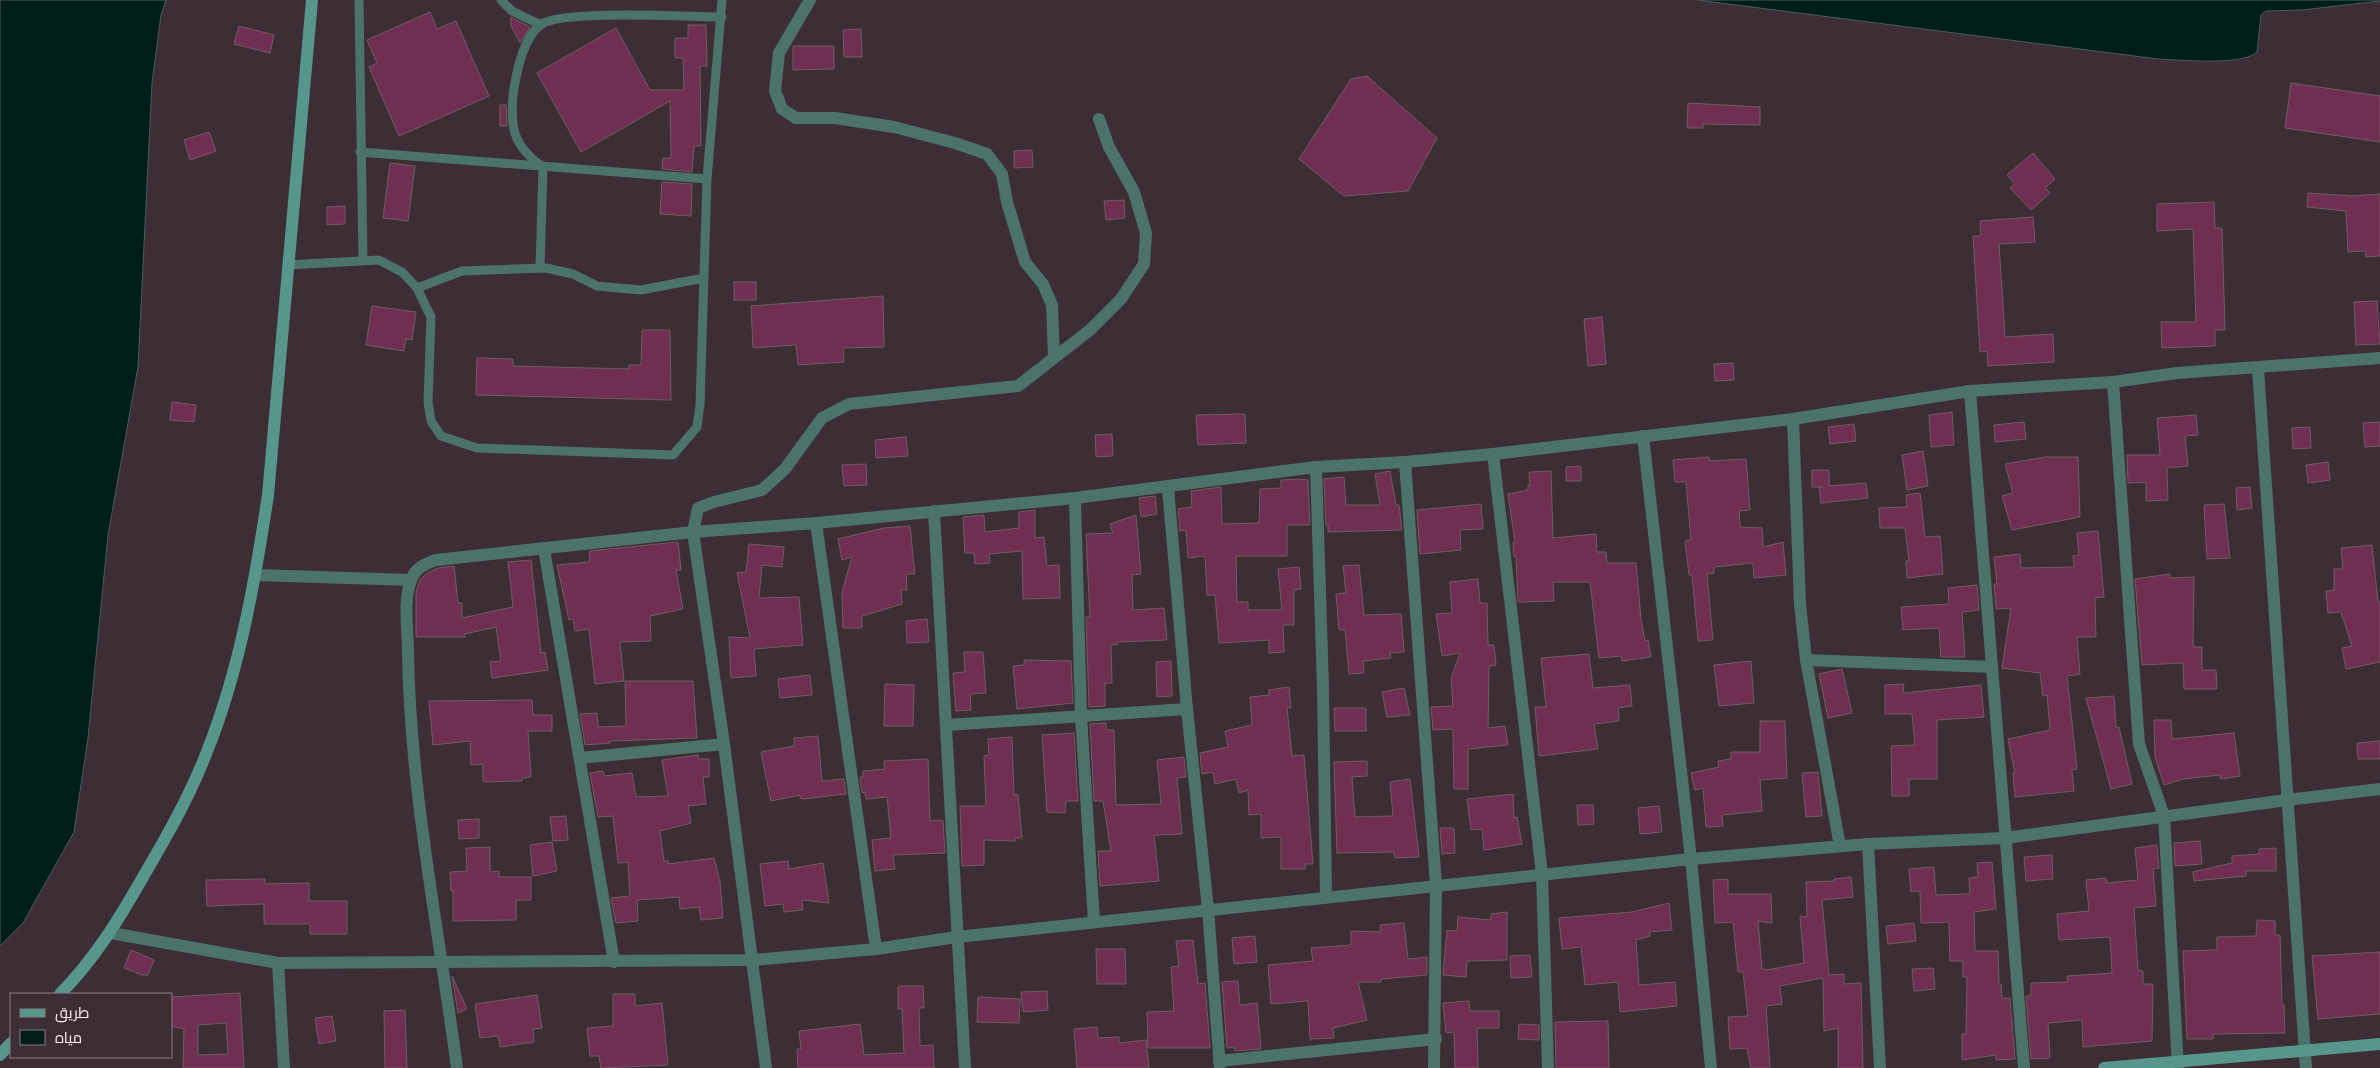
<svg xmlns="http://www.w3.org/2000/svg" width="2380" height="1068" font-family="Figtree,Cairo,sans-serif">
<rect width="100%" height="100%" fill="#3c2e34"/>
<g fill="#001e19" stroke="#4b5d5b">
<polygon points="0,0 166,0 161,15 152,83 138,367 108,535 88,738 74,832 23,923 0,946"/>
<path d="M1697,0h683v1l-78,9 -36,1 -5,4 -4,37c-15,14 -77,8 -99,7z"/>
</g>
<g fill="#702e50" stroke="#6e5e65" fill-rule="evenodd">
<polygon points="430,12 437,29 456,21 489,96 399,136 369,67 377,63 367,40"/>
<polygon points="511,17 530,27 520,43 511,26"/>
<polygon points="688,25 706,25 707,66 700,66 701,146 694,146 692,172 662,169 663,158 671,158 670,101 581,152 537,73 616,28 650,90 684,90 683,58 675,58 675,38 688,38"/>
<polygon points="239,26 274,35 270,53 234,44"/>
<polygon points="861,29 862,57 844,57 843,30"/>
<polygon points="793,46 834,46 834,69 793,70"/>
<polygon points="1367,76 1437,138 1408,191 1344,196 1299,159 1351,79"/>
<polygon points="2291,83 2380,96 2380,142 2285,128"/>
<polygon points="1688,103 1760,107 1760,125 1703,124 1703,128 1687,128"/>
<polygon points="500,105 506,105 507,126 500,126"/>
<polygon points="209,132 216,151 190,160 184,140"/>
<polygon points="1032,150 1033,167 1014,168 1014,151"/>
<polygon points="2033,153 2055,179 2045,188 2050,193 2031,210 2010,188 2015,184 2007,175"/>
<polygon points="390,163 415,166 408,221 383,218"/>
<polygon points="662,182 692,184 691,216 660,214"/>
<polygon points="2308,193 2351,196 2380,194 2380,256 2366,257 2365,251 2348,252 2346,211 2307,207"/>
<polygon points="1124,200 1125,218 1106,220 1104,201"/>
<polygon points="2214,202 2215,228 2222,228 2225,330 2215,330 2215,346 2162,348 2161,322 2196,322 2193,229 2157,231 2157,204"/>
<polygon points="345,206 345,224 327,225 327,207"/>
<polygon points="2033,217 2035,242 1999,244 2005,337 2053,334 2054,362 1988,366 1987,351 1980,352 1973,236 1981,236 1980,221"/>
<rect x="734" y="282" width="22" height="18"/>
<polygon points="883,296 884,347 843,348 844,362 798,365 796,345 753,348 751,306"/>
<polygon points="2377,301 2380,344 2356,345 2354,302"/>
<polygon points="372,306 416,312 412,340 406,339 404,351 366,345"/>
<polygon points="1602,317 1606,364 1588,366 1584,319"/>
<polygon points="642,330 670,330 671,400 476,395 477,358 513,359 513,366 629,369 629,365 641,365"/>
<polygon points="1733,363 1734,380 1715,381 1714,364"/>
<polygon points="172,402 196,405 194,422 170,420"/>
<polygon points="1952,412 1954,445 1931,447 1929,415"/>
<polygon points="1245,414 1246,443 1198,445 1196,415"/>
<polygon points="2196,415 2198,435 2185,436 2188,466 2167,468 2168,500 2146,501 2146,482 2128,483 2127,455 2160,455 2157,418"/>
<polygon points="2024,422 2026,439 1995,442 1994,425"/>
<polygon points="2380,422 2380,446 2365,447 2363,423"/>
<polygon points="1854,424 1856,441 1830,444 1828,427"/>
<polygon points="2310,427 2311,448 2293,449 2292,428"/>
<polygon points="1112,434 1113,456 1096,457 1095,435"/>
<polygon points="906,437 908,456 876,458 875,440"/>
<polygon points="1923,451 1928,486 1907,490 1902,455"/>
<polygon points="1709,457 1710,461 1746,459 1750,510 1739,511 1740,527 1762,528 1763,547 1783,542 1786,575 1754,578 1753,563 1714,567 1714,573 1707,574 1713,640 1698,641 1692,575 1689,575 1685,541 1691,540 1686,482 1675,482 1673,460"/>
<polygon points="2045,457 2078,457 2080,517 2012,530 2002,496 2013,493 2005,464"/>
<polygon points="2328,462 2330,480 2308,483 2306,465"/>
<polygon points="866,464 867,485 844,486 842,465"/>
<polygon points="1581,466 1581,481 1566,481 1566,467"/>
<polygon points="1812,470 1829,470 1829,486 1866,483 1868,498 1821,503 1819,487 1822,487 1812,487"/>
<polygon points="1390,471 1396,505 1399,505 1402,530 1328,532 1328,525 1326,525 1324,479 1344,477 1346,505 1380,505 1375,474"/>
<polygon points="1551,471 1553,538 1596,534 1597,552 1606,552 1607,563 1636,563 1641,619 1645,641 1648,640 1651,657 1622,661 1621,656 1599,658 1590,582 1553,582 1554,601 1518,602 1516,556 1514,557 1513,542 1515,542 1508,494 1528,490 1528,485 1530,485 1529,472"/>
<polygon points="1300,479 1308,480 1310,525 1287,525 1287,556 1236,556 1237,602 1248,602 1248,610 1282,610 1278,569 1299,567 1301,589 1294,590 1294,625 1283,625 1284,652 1269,653 1269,640 1219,643 1215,595 1207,595 1205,556 1188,558 1186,530 1180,531 1178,509 1192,507 1191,491 1221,487 1222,524 1259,523 1260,489 1281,488 1281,480"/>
<polygon points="2250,487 2252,508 2237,510 2236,488"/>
<polygon points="1920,493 1925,537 1940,536 1943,574 1907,578 1906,561 1909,561 1905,528 1880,528 1879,508 1907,507 1906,495"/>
<polygon points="1155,496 1157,514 1141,517 1139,498"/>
<polygon points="1481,504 1483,529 1460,530 1461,550 1420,554 1417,510"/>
<polygon points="2224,504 2230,558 2207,559 2204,505"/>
<polygon points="1035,510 1035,538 1044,537 1047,566 1059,565 1060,598 1023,599 1022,551 989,554 990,563 975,564 974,553 965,553 963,517 984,515 985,532 1019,528 1019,512"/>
<polygon points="1136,515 1141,574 1132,575 1133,610 1164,608 1167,640 1118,642 1118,644 1111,645 1112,683 1105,683 1105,706 1089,707 1086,617 1090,617 1086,534 1113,533 1110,524"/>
<polygon points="910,526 915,574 906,574 907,590 901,590 902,604 862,616 862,628 843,628 842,592 852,557 842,560 838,539 884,528"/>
<polygon points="2098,531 2104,597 2095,598 2096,637 2077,637 2080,674 2067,676 2077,769 2072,770 2074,791 2015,797 2013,773 2015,773 2008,739 2050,730 2047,695 2043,696 2040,673 2002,668 2011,608 1996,609 1994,584 1997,584 1994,557 2020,554 2021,568 2074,567 2073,556 2079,555 2077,533"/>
<polygon points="678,542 681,570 676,570 683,609 650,616 651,641 620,642 624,681 595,684 589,629 575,631 573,619 569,620 557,565 590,562 589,551"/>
<polygon points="749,544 784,547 782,567 762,565 759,598 799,597 803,645 754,649 756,676 731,678 729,637 750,638 737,573 746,572"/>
<polygon points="2372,545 2378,602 2380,602 2380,662 2346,669 2342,648 2352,646 2341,612 2328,613 2326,591 2334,590 2334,569 2343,569 2341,548"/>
<polygon points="531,560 541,653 545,652 548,670 492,678 490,662 501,661 496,627 465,634 465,637 416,637 416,592 420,580 426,574 438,568 454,566 458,603 462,603 462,618 513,607 508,562"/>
<polygon points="1359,565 1364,615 1401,614 1404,652 1390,653 1391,658 1363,661 1364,673 1349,674 1345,630 1339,630 1336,594 1346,593 1343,566"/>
<polygon points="2170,574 2170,578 2194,577 2193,647 2202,647 2202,670 2216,670 2217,689 2184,689 2183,663 2142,665 2135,579"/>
<polygon points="1478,579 1480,603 1487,603 1488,645 1494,645 1496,665 1489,666 1488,728 1505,726 1508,745 1468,749 1468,789 1454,789 1453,729 1433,730 1431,707 1453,706 1451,679 1460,653 1442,656 1436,614 1452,613 1450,582"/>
<polygon points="1977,585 1979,610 1962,612 1965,657 1941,657 1939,628 1903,630 1901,607 1949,604 1948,588"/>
<polygon points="927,619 929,642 907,643 906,621"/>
<polygon points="964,652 983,652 986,693 970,694 971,710 956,711 953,673 965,672"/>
<polygon points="1589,654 1593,688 1630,685 1632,706 1618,708 1619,721 1594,724 1598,749 1539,756 1535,707 1546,707 1541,658"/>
<polygon points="1024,660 1071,661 1073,703 1017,709 1013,666 1024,665"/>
<polygon points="1171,661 1172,696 1157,697 1156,662"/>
<polygon points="1751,661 1754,703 1719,706 1714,665"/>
<polygon points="1842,669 1852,713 1828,718 1819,674"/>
<polygon points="810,675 812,695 780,698 778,679"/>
<polygon points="625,681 693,681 697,738 610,741 610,743 585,745 580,714 597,713 598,727 626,726"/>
<polygon points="885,684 914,685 913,726 884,726"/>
<polygon points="1904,684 1903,693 1981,685 1984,717 1937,720 1937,779 1909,779 1909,796 1892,796 1891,746 1915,745 1912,714 1885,714 1885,685"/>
<polygon points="1289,687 1291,708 1287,708 1292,756 1304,755 1313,864 1305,864 1305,869 1281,869 1281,837 1261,838 1261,814 1249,815 1248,790 1239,793 1236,779 1215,784 1213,772 1202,774 1200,753 1228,747 1225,731 1252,725 1250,697 1269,695 1269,690"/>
<polygon points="1404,688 1410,715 1387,717 1382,692"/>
<polygon points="2114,696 2116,728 2119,727 2132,784 2111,789 2086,698"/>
<polygon points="532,700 533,715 552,715 552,731 528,731 531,777 522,778 522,781 483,782 483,764 471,765 470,741 433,745 429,701"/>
<polygon points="1334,708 1366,708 1366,731 1335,731"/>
<polygon points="2154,720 2171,720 2172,739 2234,733 2240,776 2221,779 2220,775 2183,779 2164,785 2155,757"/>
<polygon points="1760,721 1785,721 1787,778 1760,780 1762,811 1722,815 1723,826 1706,827 1703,788 1695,790 1691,773 1719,767 1718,761 1731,759 1731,752 1760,752"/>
<polygon points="1106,723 1106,730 1114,730 1116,805 1161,804 1157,760 1184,757 1186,777 1177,778 1182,834 1154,835 1159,881 1100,886 1098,851 1111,851 1103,801 1094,801 1090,724"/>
<polygon points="1074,733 1078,801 1066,801 1065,813 1047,812 1042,735"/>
<polygon points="818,736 822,781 844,779 846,794 803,799 800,798 800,795 771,801 761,752 794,746 794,738"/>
<polygon points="1012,737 1014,795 1018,794 1022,838 1015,838 1015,841 984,840 984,865 962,866 960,806 986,806 984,756 989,755 988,739"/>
<polygon points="2380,741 2380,759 2358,759 2357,743"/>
<polygon points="698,755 699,759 709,759 709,777 703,777 706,804 688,806 691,823 660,831 664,861 668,861 668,864 714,858 720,882 723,918 701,920 699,907 680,909 679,897 637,900 638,921 616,923 611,898 630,896 628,862 618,863 613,816 598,817 590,773 603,771 604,776 632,773 636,797 668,796 662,760"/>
<polygon points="928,759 930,821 943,820 945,853 893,855 895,869 875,871 872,840 891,838 887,797 866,799 865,792 862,793 860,777 863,777 863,771 885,769 884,761"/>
<polygon points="1367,761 1367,776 1352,777 1355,817 1393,816 1390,782 1410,779 1419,857 1395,858 1394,852 1337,853 1334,762"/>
<polygon points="1818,772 1822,816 1806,817 1802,773"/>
<polygon points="1513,794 1514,818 1517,817 1522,844 1484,850 1482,829 1471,830 1467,799"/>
<polygon points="1577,805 1593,805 1594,824 1578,825"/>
<polygon points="1659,806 1662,832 1640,834 1638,808"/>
<polygon points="566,816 568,840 553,841 550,817"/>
<polygon points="479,819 479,838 459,839 458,820"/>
<polygon points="1440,828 1454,828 1455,853 1442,854"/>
<polygon points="2200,841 2202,864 2175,866 2174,843"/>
<polygon points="552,842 557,871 533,876 530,845"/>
<polygon points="2157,845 2159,868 2153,869 2156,906 2134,908 2138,970 2143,971 2143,984 2153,984 2152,1041 2083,1047 2082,1020 2048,1023 2050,1058 2031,1059 2026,996 2031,996 2031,983 2068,982 2067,976 2112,973 2110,937 2059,940 2057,914 2089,911 2086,880 2106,878 2107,883 2138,880 2135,848"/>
<polygon points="490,847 490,872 499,871 499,877 531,877 531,900 516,900 516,920 453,921 453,890 451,891 450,872 467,871 466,848"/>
<polygon points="2276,848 2276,871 2246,871 2246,876 2194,881 2193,872 2232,863 2232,856 2259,854 2259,849"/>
<polygon points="2052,855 2053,879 2026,881 2024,857"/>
<polygon points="788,861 789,869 823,863 829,903 802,900 803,910 784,912 783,904 765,906 760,864"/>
<polygon points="1992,862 1996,909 1974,912 1975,951 1998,951 1999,984 2001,984 2002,998 2010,998 2015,1059 1996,1060 1996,1055 1962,1060 1962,1034 1966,1034 1967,977 1963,977 1963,961 1950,961 1949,922 1921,923 1920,891 1911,892 1909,869 1934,867 1936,895 1970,894 1969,878 1978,877 1977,863"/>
<polygon points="1851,877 1853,897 1822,900 1829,975 1844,974 1844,984 1861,983 1863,1068 1838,1068 1838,1028 1824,1031 1823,978 1780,986 1782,1004 1766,1006 1770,1068 1751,1068 1747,1048 1730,1049 1728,1017 1748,1016 1743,972 1738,972 1733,922 1715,923 1713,880 1728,879 1728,894 1771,894 1772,923 1758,921 1762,969 1767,970 1804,963 1800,916 1807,917 1806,882 1834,881 1834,879"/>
<polygon points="265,879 265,884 309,883 309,901 347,901 347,934 310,934 310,924 264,924 264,904 207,906 206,880"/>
<polygon points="1669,903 1672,930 1649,932 1650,936 1636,940 1639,985 1675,982 1677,1006 1620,1012 1618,982 1585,985 1581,947 1562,949 1559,918 1632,912"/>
<polygon points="1507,912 1507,960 1467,961 1466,977 1443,975 1447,930 1457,931 1458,917 1491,920 1491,914"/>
<polygon points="2257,920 2275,921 2275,935 2280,935 2282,1005 2284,1005 2285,1033 2213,1034 2213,1039 2187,1039 2183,951 2217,950 2217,937 2256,936"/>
<polygon points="1404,923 1408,959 1427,957 1427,975 1381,979 1381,982 1358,982 1367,1020 1333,1028 1334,1038 1310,1039 1308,1001 1271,1004 1268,965 1313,961 1311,948 1351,945 1351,931 1381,932 1380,925"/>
<polygon points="1914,923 1916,941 1888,944 1886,926"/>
<polygon points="1255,936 1257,962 1234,964 1232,938"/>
<polygon points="1193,940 1198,984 1205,983 1210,1048 1148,1048 1147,1012 1174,1011 1171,967 1179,966 1176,941"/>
<polygon points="1096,949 1125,949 1126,984 1097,984"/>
<polygon points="131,950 154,960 148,975 142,975 124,968"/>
<polygon points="2380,952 2380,1014 2318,1019 2312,956"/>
<polygon points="1530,955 1532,977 1511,978 1510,956"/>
<polygon points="1933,968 1935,989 1914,991 1912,969"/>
<polygon points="452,976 467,1009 458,1013"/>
<polygon points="1238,981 1240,1005 1257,1003 1261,1049 1235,1051 1235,1047 1227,1048 1222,982"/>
<polygon points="898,986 923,986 924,1008 919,1008 920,1046 933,1045 934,1068 798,1068 797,1049 801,1049 799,1031 860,1024 864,1055 904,1053 902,1009 898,1009"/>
<polygon points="1047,991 1048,1010 1023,1012 1021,992"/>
<path d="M240,993l4,75h-61l1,-39 -13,-3v-29zM226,1023l2,31 -30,1v-30z"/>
<polygon points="613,994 635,994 635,1006 662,1003 668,1065 601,1068 599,1056 590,1056 587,1028 613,1026"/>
<polygon points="537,995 542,1028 533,1029 534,1042 500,1047 498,1036 480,1038 475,1004"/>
<polygon points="978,997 1020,999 1019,1023 977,1022"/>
<polygon points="1469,1001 1470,1011 1499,1011 1499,1028 1477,1028 1478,1068 1455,1068 1454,1032 1446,1033 1443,1003"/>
<polygon points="405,1010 407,1068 385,1068 384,1011"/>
<polygon points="332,1016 336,1041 319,1044 315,1018"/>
<polygon points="1608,1021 1609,1068 1556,1068 1555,1022"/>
<polygon points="1519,1024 1539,1025 1539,1040 1518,1039"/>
<polygon points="1097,1027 1098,1038 1119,1037 1119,1043 1146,1040 1149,1068 1077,1068 1074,1029"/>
</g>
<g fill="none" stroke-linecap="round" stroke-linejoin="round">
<g stroke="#4c736b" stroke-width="9">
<polyline points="359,0 363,260"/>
<polyline points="501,0 512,11 541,25"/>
<polyline points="360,152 707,179"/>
<polyline points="287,265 379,260 402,272 417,288 431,317 428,402 431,421 441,436 477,448 673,455 697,427 700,405 707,179 722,0"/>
<path d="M540,268l3,-101c-29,-20 -33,-38 -30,-72 3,-21 9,-55 27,-70 21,-16 149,-8 182,-8"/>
<polyline points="417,288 462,271 546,268 573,274 597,286 641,290 704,278"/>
</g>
<g stroke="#4c736b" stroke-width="12">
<polyline points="810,0 779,53 775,91 782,109 796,118 835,118 894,127 955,143 987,154 1002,174 1007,202 1025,262 1043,284 1052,305 1054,356"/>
<polyline points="2258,369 2306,1068"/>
<polyline points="2113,382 2139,744 2164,816 2178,1068"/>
<polyline points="1970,391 2024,1068"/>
<polyline points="1793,419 1800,604 1806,660 1840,846"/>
<polyline points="1643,436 1691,859 1711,1068"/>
<polyline points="1493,454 1542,874 1548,1068"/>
<polyline points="1405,462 1436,885 1434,1068"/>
<polyline points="1316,467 1323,687 1326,897"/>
<polyline points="1168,488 1187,709 1208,909 1220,1068"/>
<polyline points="1075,498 1081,716 1094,922"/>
<polyline points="934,511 965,1068"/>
<polyline points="816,523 876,949"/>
<polyline points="544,549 614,962"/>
<polyline points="256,575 411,580"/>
<polyline points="1806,660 1992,667"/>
<polyline points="947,725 1187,709"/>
<polyline points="580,758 724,744"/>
<polyline points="1868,844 1880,1068"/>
<polyline points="111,933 278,963 753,960 876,949 957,937 1691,859 1868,844 2005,838 2287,800 2380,789"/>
<polyline points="278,963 284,1068"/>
<polyline points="1219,1061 1436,1039"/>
<path d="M457,1068c-18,-138 -47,-277 -49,-416 0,-22 -5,-51 3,-72 4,-12 14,-16 25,-20l257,-28 123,-9 259,-25 241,-31 89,-5 88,-8 300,-35 177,-28 143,-9 64,-9 203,-15"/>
<polyline points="766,1068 724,744 693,532 698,508 714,502 762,490 785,469 822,418 849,404 1018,386 1090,330 1121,299 1144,264 1146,233 1134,192 1109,147 1099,119"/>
</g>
<g stroke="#57978b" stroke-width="12">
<path d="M60,994c34,-34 59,-75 83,-117 24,-41 48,-83 65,-128 32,-81 47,-168 60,-254l44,-495"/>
<polyline points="0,1055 11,1043"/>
<polyline points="2104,1068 2380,1044"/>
</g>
</g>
<rect x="10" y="993" width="162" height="65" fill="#3c2e34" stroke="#887c81"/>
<rect x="20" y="1009" width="25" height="8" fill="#57978b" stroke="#887c81"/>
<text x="55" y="1018" font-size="15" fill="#faf1f5">طريق</text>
<rect x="20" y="1030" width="25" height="15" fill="#001e19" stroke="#887c81"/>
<text x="55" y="1043" font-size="15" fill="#faf1f5">مياه</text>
</svg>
